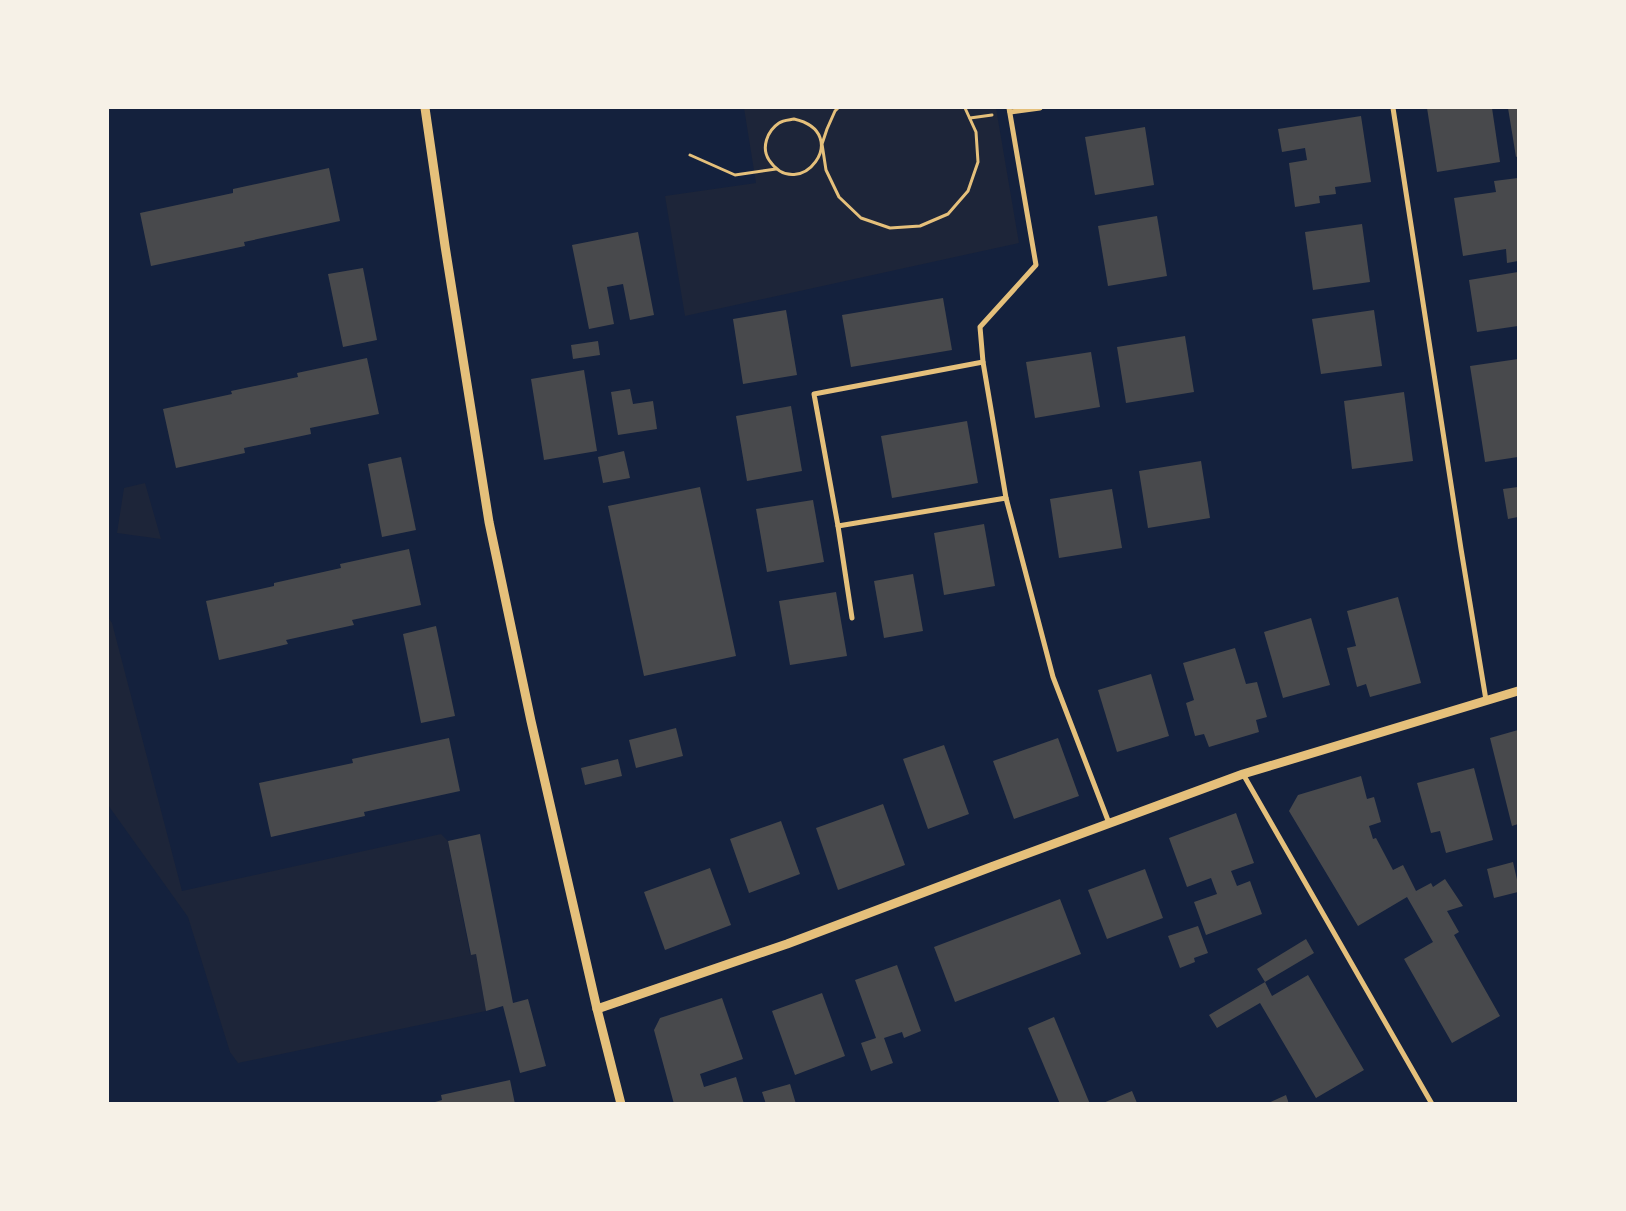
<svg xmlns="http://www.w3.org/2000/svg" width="1626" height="1211" font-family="'Golos Text',sans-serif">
<rect width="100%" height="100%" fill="#14213d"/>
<g fill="#1d2539">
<polygon points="744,108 996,108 1019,243 685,316 665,196 756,183"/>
<polygon points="145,483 161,539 117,533 124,488"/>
<polygon points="108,617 112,623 182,891 441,834 448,841 470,954 476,954 486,1011 238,1063 230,1052 188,917 108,805"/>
</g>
<g fill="#48494c">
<polygon points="1427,108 1492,108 1500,162 1437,172"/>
<polygon points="1508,108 1518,108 1518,156 1516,157"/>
<polygon points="1361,116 1371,182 1335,187 1336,194 1319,196 1320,203 1295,207 1289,163 1307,160 1305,148 1282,152 1278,129"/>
<polygon points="1145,127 1154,185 1095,195 1085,137"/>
<polygon points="329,168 340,221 244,242 245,246 151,266 140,213 233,193 233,189"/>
<polygon points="1518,178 1518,261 1507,263 1506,249 1463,256 1454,198 1496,192 1494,181"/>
<polygon points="1157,216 1167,276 1108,286 1098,226"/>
<polygon points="1362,224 1370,282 1313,290 1305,232"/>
<polygon points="638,232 654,315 630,320 623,284 607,287 614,324 589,329 572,245"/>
<polygon points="363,268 377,340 343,347 328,274"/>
<polygon points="1518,272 1518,326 1477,332 1469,280"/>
<polygon points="943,298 952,350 851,367 842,315"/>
<polygon points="786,310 797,375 743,384 733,319"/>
<polygon points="1374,310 1382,366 1321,374 1312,319"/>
<polygon points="1185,336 1194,392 1126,403 1117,347"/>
<polygon points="598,341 600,355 573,359 571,345"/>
<polygon points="1091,352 1100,407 1035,418 1026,362"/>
<polygon points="367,358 379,414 310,428 311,434 244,448 245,453 176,468 163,409 232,394 231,391 298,377 297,373"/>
<polygon points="1518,359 1518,457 1485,462 1470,366"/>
<polygon points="584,370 597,451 544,460 531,379"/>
<polygon points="630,389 633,404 653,401 657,429 618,435 611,392"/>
<polygon points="1404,392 1413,461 1352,469 1344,401"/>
<polygon points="791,406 802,471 747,481 736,416"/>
<polygon points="967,421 978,483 892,498 881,436"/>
<polygon points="624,451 630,478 603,483 598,457"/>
<polygon points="401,457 416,530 382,537 368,464"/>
<polygon points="1201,461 1210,518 1148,528 1139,471"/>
<polygon points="700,487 736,656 644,676 608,506"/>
<polygon points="1518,487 1518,517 1508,519 1503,489"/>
<polygon points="1112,489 1122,548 1059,558 1050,499"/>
<polygon points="813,500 824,562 767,572 756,509"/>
<polygon points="984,524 995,586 944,595 934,533"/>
<polygon points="409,549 421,605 352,620 354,625 286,640 288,644 219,660 206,601 274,586 274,583 341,568 340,564"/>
<polygon points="913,574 923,631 884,638 874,581"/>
<polygon points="836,592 847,656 790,665 779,601"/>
<polygon points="1398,597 1421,683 1370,697 1366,684 1357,687 1347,648 1356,646 1347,611"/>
<polygon points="1311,618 1330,685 1283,698 1264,632"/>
<polygon points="436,626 455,716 421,723 403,634"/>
<polygon points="1235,648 1246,684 1257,682 1267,717 1256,720 1259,732 1209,747 1204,734 1195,736 1186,703 1194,700 1183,663"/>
<polygon points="1151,674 1169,736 1117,752 1098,690"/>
<polygon points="676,728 683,756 636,768 629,740"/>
<polygon points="1518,730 1518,824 1512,826 1490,738"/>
<polygon points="449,738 460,791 364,812 365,816 271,837 259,783 353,763 352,759"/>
<polygon points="1058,738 1079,796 1014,819 993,761"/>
<polygon points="944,745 969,814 928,829 903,759"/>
<polygon points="618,759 622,776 585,785 581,768"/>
<polygon points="1474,768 1493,840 1446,853 1440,831 1431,833 1417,783"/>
<polygon points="1361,776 1367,799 1374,797 1381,822 1369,826 1373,839 1376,838 1393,870 1403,865 1416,891 1431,883 1433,887 1445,879 1463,906 1447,911 1459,932 1454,935 1500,1016 1452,1043 1404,959 1433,942 1407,897 1358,926 1289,811 1298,795"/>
<polygon points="883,804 905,865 838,890 816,828"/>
<polygon points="1236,813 1254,863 1231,871 1237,886 1250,881 1262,914 1206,935 1194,902 1217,894 1211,878 1187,887 1169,838"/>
<polygon points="781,821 800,874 749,893 730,839"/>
<polygon points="480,834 513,1003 528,999 546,1066 520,1073 503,1006 486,1011 476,954 471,955 448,841"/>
<polygon points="1513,862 1518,884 1518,892 1494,898 1487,869"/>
<polygon points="710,868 731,925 665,950 644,892"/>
<polygon points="1145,869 1163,918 1107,939 1088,890"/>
<polygon points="1060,899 1081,954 955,1002 934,947"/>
<polygon points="1198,926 1208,953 1194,958 1195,962 1180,968 1168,936"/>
<polygon points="1306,939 1314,953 1265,982 1257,969"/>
<polygon points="897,965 921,1031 904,1038 902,1032 884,1038 893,1063 871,1071 861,1043 876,1038 855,980"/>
<polygon points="1308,975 1364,1070 1316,1098 1260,1003 1217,1028 1209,1015 1265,982 1272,996"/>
<polygon points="822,993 845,1056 795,1075 772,1011"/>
<polygon points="722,998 743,1059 700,1074 704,1087 736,1077 744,1104 674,1104 654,1030 660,1018"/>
<polygon points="1054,1017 1090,1104 1060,1104 1028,1028"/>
<polygon points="510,1080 515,1104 428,1104 442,1100 441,1095"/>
<polygon points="790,1084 796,1104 766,1104 762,1092"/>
<polygon points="1132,1091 1137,1103 1103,1103"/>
<polygon points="1286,1095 1289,1104 1266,1104"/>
</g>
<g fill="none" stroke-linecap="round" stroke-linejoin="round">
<g stroke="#e5c07b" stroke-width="3">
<polyline points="838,108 835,111 827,129 822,144 826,170 839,197 861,218 890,228 920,226 948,214 968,191 978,162 976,132 965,108"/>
<polyline points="970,118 992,115"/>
<path d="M794,119c61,14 5,86 -25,41 -8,-12 -2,-29 10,-37 4,-3 10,-3 15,-4z"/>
<polyline points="690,155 735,175 776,169"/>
</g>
<g stroke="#e5c07b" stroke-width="5">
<polyline points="1009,108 1036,265 980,327 983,362 1006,498 1053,677 1109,823"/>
<polyline points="1393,108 1461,549 1486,700"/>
<polyline points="1010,112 1040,108"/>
<polyline points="983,362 814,394 838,526 1006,498"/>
<polyline points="838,526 852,618"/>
<polyline points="1243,774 1432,1104"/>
</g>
<g stroke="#e5c07b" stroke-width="9">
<polyline points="425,108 445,246 489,522 531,721 597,1009 621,1104"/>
<polyline points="597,1009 787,944 991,867 1243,774 1518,691"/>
</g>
</g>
<rect width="1626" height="1211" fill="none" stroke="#f6f1e7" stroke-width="218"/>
</svg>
